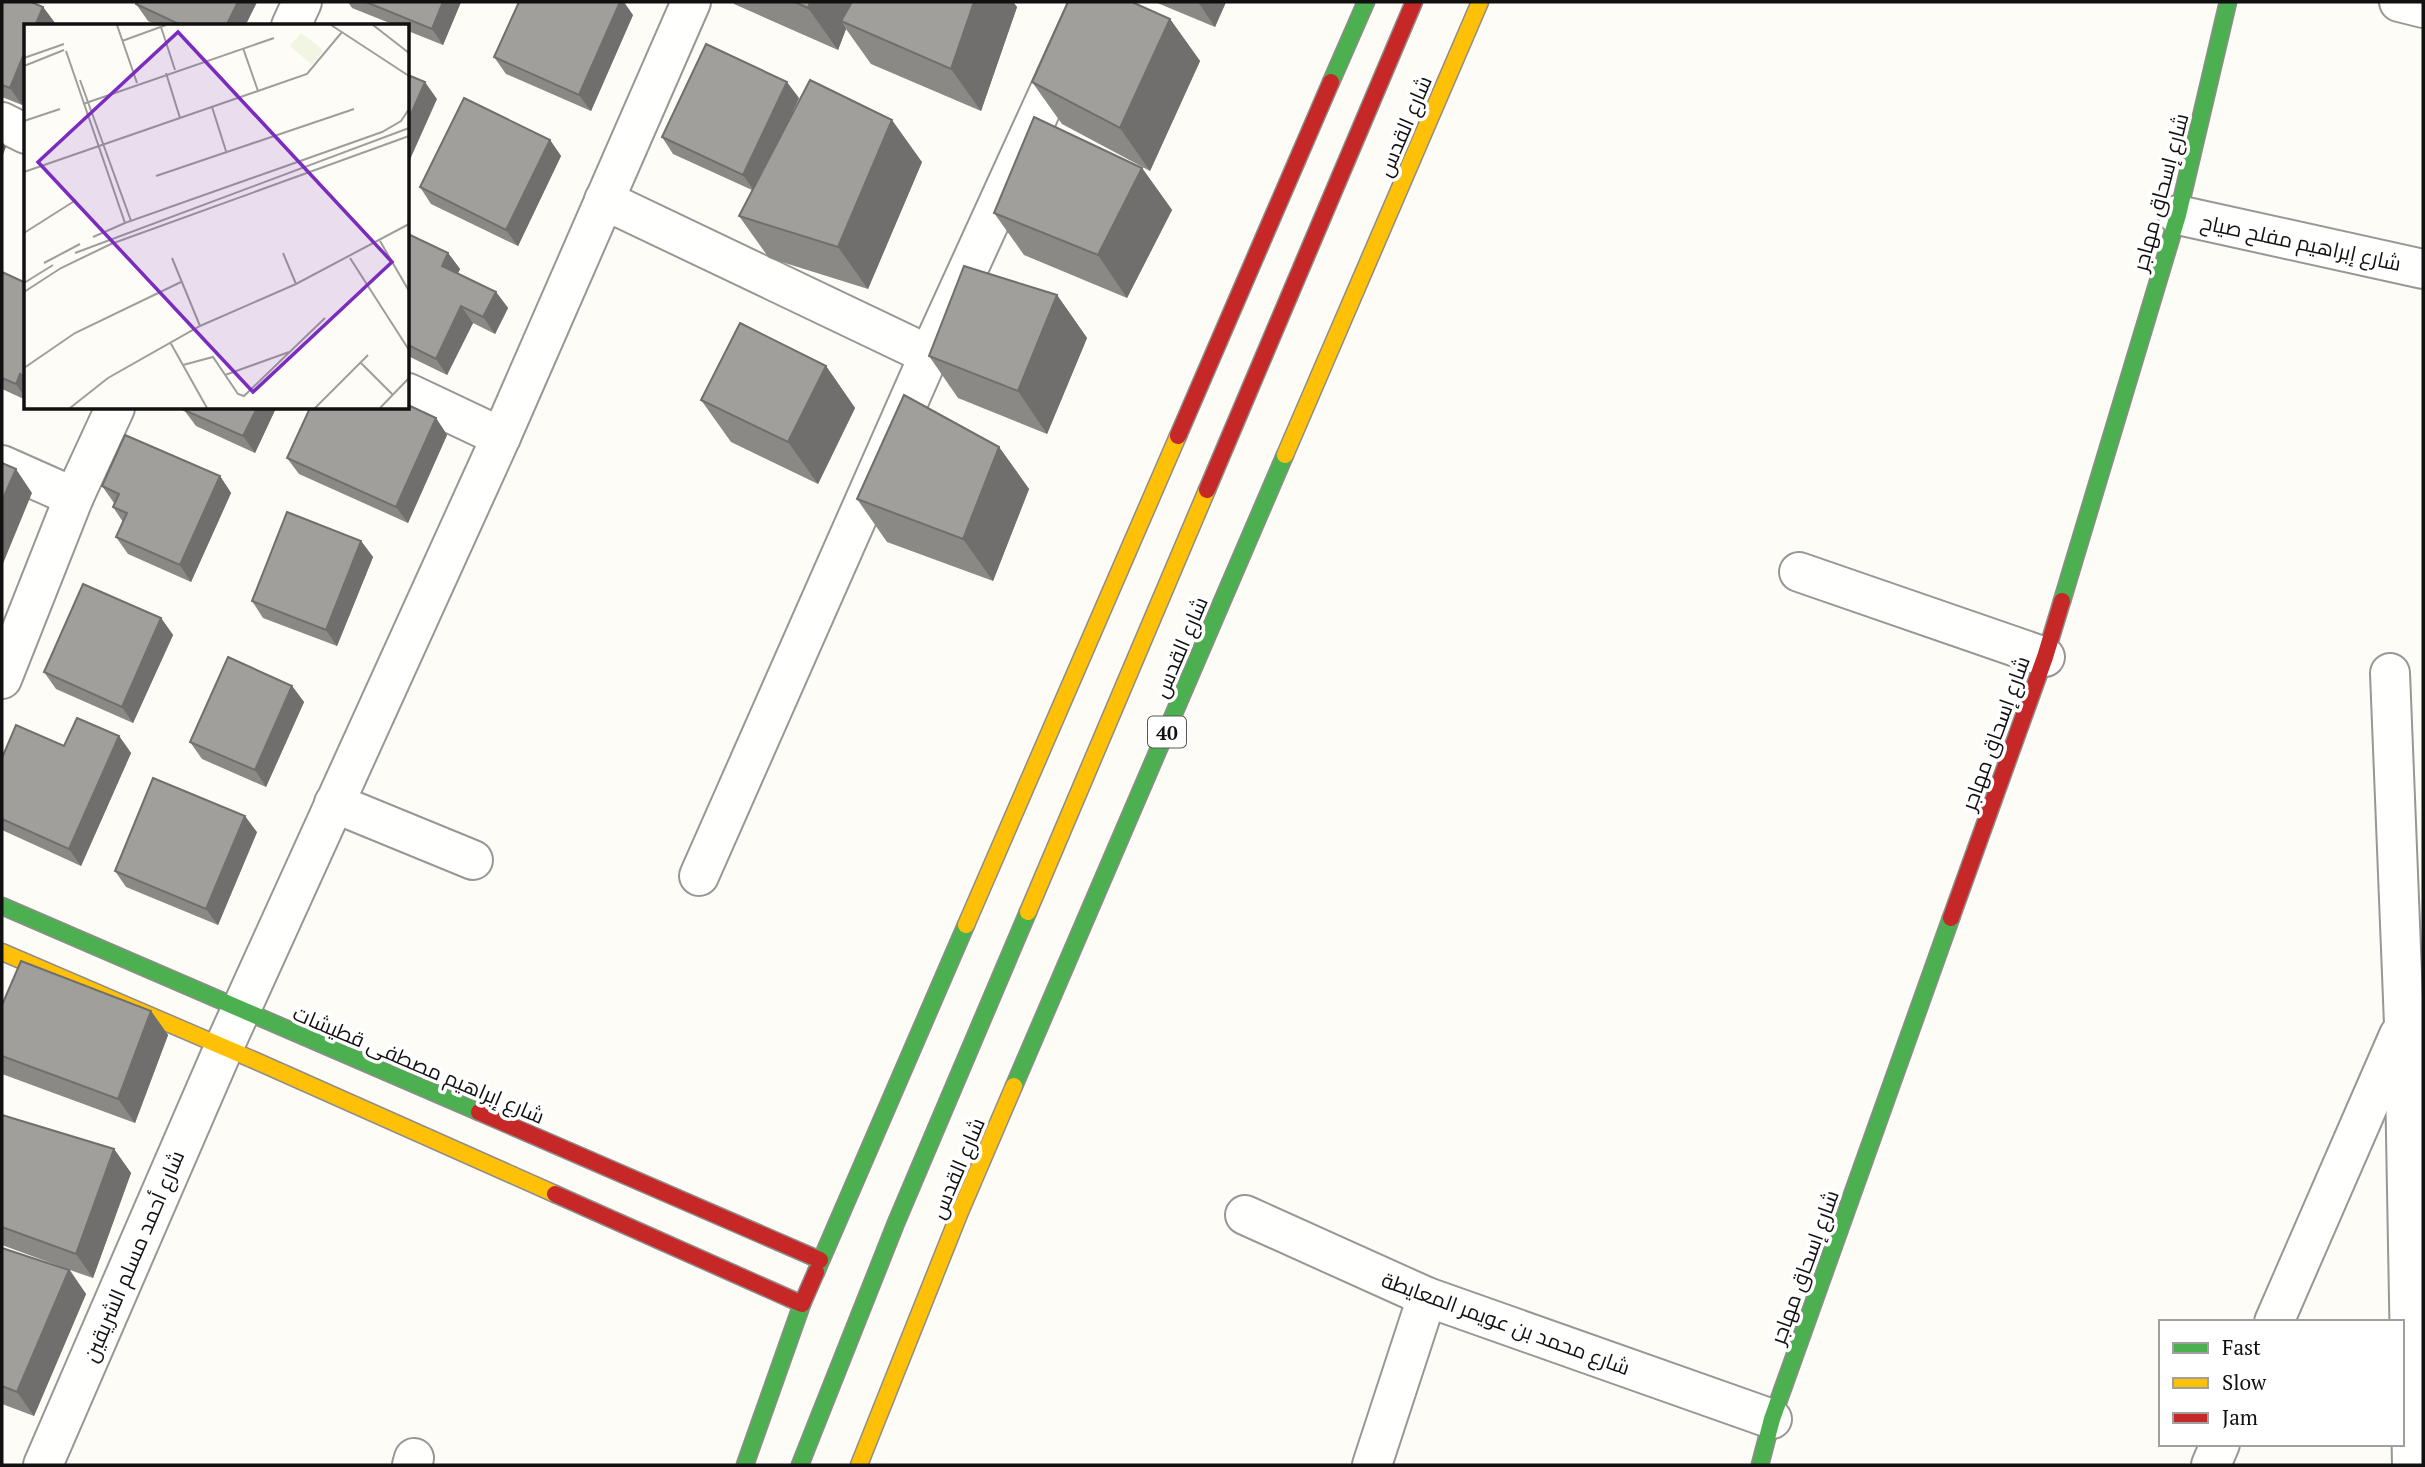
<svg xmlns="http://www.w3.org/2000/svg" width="2425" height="1467" font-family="'PT Serif',Cairo,serif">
<rect width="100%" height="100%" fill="#fdfcf7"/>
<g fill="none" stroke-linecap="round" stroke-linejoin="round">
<defs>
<g id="street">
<polyline points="2399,2 2423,8"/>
<polyline points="291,26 302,2"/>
<polyline points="2,122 26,134"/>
<polyline points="604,200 929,355"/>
<polyline points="2178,215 2423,269"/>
<polyline points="408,393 501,437"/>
<polyline points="2,465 74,497"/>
<polyline points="1799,572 2045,657"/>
<polyline points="2390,673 2404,1024 2412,1465"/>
<polyline points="2,679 74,497 115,408"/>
<polyline points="334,803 473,860"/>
<polyline points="699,876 929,355 1090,2"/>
<polyline points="1245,1215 1427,1297 1772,1419"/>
<polyline points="2274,1322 2399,1035"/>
<polyline points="43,1465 224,1047 501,437 691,2"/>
<polyline points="412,1465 414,1458"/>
<polyline points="1372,1465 1427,1297"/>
<polyline points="2211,1465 2220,1444"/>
</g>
<g id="fast">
<polyline points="1331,82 1366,2"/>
<polyline points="2062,601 2178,215 2228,2"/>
<polyline points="2,906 479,1112"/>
<polyline points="1014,1086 1285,455"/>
<polyline points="816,1272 966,925"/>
<polyline points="745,1465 802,1304"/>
<polyline points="800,1465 896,1223 1028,912"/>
<polyline points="1760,1465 1772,1419 1951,918"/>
</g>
<g id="slow">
<polyline points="1285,455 1480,2"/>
<polyline points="1028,912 1207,490"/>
<polyline points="966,925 1178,436"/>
<polyline points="2,952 256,1061 555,1194"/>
<polyline points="859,1465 960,1212 1014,1086"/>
</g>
<g id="jam">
<polyline points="1178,436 1331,82"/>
<polyline points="1207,490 1414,2"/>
<polyline points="1951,918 2045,657 2062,601"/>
<polyline points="479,1112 820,1260"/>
<polyline points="555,1194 802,1304 816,1272"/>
</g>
</defs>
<use href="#street" stroke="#979795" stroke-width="42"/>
<use href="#fast" stroke="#8e8d8b" stroke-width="19"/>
<use href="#slow" stroke="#8e8d8b" stroke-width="19"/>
<use href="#jam" stroke="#8e8d8b" stroke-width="19"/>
<use href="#street" stroke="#fffffe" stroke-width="38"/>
<use href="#fast" stroke="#4caf50" stroke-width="16"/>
<use href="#slow" stroke="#ffc107" stroke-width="16"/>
<use href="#jam" stroke="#c62828" stroke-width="16"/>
</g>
<g fill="#8a8986">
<polygon points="2,2 43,7 55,23 22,105 2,97"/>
<polygon points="257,2 245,26 159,26 148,21 136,4"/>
<polygon points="348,2 461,2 443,45 408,31 408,26 397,26 352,8"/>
<polygon points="733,2 1013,2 1017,7 981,111 871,64 846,29 838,50 734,4"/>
<polygon points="1155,2 1226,2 1215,27"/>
<polygon points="633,15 591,111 506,74 494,57"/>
<polygon points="1170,19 1200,61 1150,171 1062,124 1032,82"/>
<polygon points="799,98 788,121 922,162 868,289 769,258 739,216 752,190 673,154 662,137"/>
<polygon points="550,140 561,156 518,246 431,204 420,187"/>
<polygon points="1142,168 1172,210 1127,298 1024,255 994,213"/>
<polygon points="408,234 448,253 460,269 458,273 496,292 508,308 495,334 473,323 447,375 408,356"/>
<polygon points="2,272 26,283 26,400 2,389"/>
<polygon points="1057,295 1087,338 1047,434 958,398 929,356"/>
<polygon points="826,366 855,408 818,484 731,442 701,400"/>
<polygon points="276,408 255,453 196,426 184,410"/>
<polygon points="436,418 447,435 408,523 299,474 287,458"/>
<polygon points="999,447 1029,489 993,581 887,542 857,499"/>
<polygon points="220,476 231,493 191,582 128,554 116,537 123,522 113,507 114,503 102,486"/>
<polygon points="361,541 373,557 337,646 263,618 252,601"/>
<polygon points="161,618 173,635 133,723 56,689 44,672"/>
<polygon points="292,686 304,702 266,787 202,759 190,742"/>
<polygon points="119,736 131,753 81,866 2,830 2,758"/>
<polygon points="257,832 218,925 126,887 115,871"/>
<polygon points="2,1005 151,1011 168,1035 135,1123 2,1074"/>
<polygon points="2,1115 114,1149 131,1173 93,1278 70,1270 86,1294 34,1416 2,1404 2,1248 67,1269 2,1245"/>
</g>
<g fill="#716f6d">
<polygon points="238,2 257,2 245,26 226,26"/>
<polygon points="443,2 461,2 443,45 432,29"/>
<polygon points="620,2 624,2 633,15 591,111 579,95"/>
<polygon points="810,2 858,2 841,21 846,29 838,50 808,8"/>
<polygon points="974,2 1013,2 1017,7 981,111 951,69"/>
<polygon points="1198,2 1226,2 1215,27"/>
<polygon points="43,7 55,23 53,26 35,26"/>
<polygon points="1170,19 1200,61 1150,171 1120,128"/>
<polygon points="26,49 26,94 22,105 10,88"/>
<polygon points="425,82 437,99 408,164 408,121"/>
<polygon points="787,82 799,98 755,192 743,175"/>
<polygon points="892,120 922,162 868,289 838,247"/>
<polygon points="550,140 561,156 518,246 506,230"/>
<polygon points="2,141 6,147 2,157"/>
<polygon points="1142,168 1172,210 1127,298 1098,255"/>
<polygon points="448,253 460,269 454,282 442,266"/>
<polygon points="496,292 508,308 495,334 483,317"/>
<polygon points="1057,295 1087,338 1047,434 1018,391"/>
<polygon points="461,306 473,323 447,375 436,359"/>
<polygon points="826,366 855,408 818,484 788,442"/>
<polygon points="20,374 26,383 26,399 16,384"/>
<polygon points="257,408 276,408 255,453 243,436"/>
<polygon points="436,418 447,435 408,523 396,507"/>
<polygon points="999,447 1029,489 993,581 963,539"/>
<polygon points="16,469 32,493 2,566 2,501"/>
<polygon points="220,476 231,493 191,582 180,565"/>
<polygon points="361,541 373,557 337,646 326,630"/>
<polygon points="161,618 173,635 133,723 122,707"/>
<polygon points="292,686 304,702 266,787 255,770"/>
<polygon points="119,736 131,753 81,866 69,849"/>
<polygon points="245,816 257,832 218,925 206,909"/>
<polygon points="151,1011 168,1035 135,1123 118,1099"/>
<polygon points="114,1149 131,1173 93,1278 76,1254"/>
<polygon points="69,1270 86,1294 34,1416 17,1392"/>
</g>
<g fill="#a19f9c" stroke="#716f6d" stroke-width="2">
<polygon points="2,2 31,2 43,7 35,26 26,26 26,49 10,88 2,85"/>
<polygon points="137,2 238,2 226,26 183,26 136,4"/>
<polygon points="366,2 443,2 432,29"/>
<polygon points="519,2 620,2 579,95 494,57"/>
<polygon points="795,2 810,2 808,8"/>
<polygon points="852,2 974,2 951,69 841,21"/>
<polygon points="1068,2 1132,2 1170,19 1120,128 1032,82"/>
<polygon points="706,44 787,82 743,175 662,137"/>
<polygon points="408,75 425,82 408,121"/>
<polygon points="810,80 892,120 838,247 739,216"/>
<polygon points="464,98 550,140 506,230 420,187"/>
<polygon points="1034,117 1142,168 1098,255 994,213"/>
<polygon points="408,234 448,253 442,266 496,292 483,317 461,306 436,359 408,345"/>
<polygon points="964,266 1057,295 1018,391 929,356"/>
<polygon points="2,272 26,283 26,377 20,374 16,384 2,378"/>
<polygon points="740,323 826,366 788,442 701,400"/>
<polygon points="904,395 999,447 963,539 857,499"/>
<polygon points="408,405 436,418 396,507 287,458 310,408 408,408"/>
<polygon points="185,408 257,408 243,436 184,410"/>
<polygon points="125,435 220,476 180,565 116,537 127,513 113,507 119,494 102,486"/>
<polygon points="2,463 16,469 2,501"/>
<polygon points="287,512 361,541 326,630 252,601"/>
<polygon points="83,584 161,618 122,707 44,672"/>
<polygon points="228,657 292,686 255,770 190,742"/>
<polygon points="77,718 119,736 69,849 2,819 2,758 16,725 64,746"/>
<polygon points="153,778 245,816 206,909 115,871"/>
<polygon points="21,961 151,1011 118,1099 2,1056 2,1005"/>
<polygon points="2,1115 114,1149 76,1254 2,1227"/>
<polygon points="2,1248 69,1270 17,1392 2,1386"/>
</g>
<g text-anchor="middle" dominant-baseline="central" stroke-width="7" stroke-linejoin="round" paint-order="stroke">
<rect fill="#fff" stroke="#585858" stroke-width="2" x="1148" y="716.5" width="38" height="31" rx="5"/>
<g font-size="19" font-weight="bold" fill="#111">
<text x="1167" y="732">40</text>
</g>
<g font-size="21" fill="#111" stroke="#fff">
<text transform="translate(1404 126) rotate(-67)">شارع القدس</text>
<text transform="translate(2160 192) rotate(-75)">شارع إسحاق مهاجر</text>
<text transform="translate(2301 242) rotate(12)">شارع إبراهيم مفلح صياح</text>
<text transform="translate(1180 647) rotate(-67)">شارع القدس</text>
<text transform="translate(1995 733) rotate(-70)">شارع إسحاق مهاجر</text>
<text transform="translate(419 1064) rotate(23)">شارع إبراهيم مصطفى قطيشات</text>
<text transform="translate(957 1168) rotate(-67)">شارع القدس</text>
<text transform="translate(133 1256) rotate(-67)">شارع أحمد مسلم الشريقين</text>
<text transform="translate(1804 1267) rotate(-70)">شارع إسحاق مهاجر</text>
<text transform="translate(1506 1323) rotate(20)">شارع محمد بن عويمر المعايطة</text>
</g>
</g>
<g transform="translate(24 24)">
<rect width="385" height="385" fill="#fdfcf7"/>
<path d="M277,9l22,17 -11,15 -22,-19z" fill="#f0f6e1"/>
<path fill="none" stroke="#9f9e9b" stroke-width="2" d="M93,1l20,58M307,1l78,51M349,1l36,28M137,3l14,43M98,17l44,-16M219,24l15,43M42,27l59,172 257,-91 19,-11 8,-12M0,34l40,-14M0,42l40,-16M142,49l14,45M56,56l51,141M59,80l191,-66M188,83l14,44M0,97l36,-12M0,148l283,-98 35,-42M132,152l198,-67M0,209l52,-33M69,213l32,-14M356,217l29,50M51,229l334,-125M259,229l13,31M148,234l28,68M326,234l59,92M20,239l36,-19M0,259l29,-18M0,268l37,-24 50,-24 298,-108M146,318l37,66M337,339l32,32M159,341l30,-8 25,37 6,2 81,-78M0,344l51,-35 106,-51M201,351l64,-23M46,384l38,-30 92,-52 96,-42 113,-60M291,384l53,-53M356,384l29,-30"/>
<path fill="#7b2cbf" fill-opacity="0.15" stroke="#7b2cbf" stroke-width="3.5" d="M154,8l214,230 -139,130 -215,-230z"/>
<rect width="385" height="385" fill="none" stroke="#111" stroke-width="3.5"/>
</g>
<rect width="2425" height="1467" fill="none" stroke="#111111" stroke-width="7"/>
<rect x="2159" y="1320" width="245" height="126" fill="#ffffff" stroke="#a0a0a0" stroke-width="2"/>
<rect x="2173" y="1343" width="35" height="10" fill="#4caf50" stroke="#a0a0a0" stroke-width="2"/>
<text x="2222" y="1355" font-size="21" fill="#111111">Fast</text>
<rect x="2173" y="1378" width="35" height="10" fill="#ffc107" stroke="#a0a0a0" stroke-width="2"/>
<text x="2222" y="1390" font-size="21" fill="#111111">Slow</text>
<rect x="2173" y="1413" width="35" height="10" fill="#c62828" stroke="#a0a0a0" stroke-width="2"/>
<text x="2222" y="1425" font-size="21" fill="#111111">Jam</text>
</svg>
